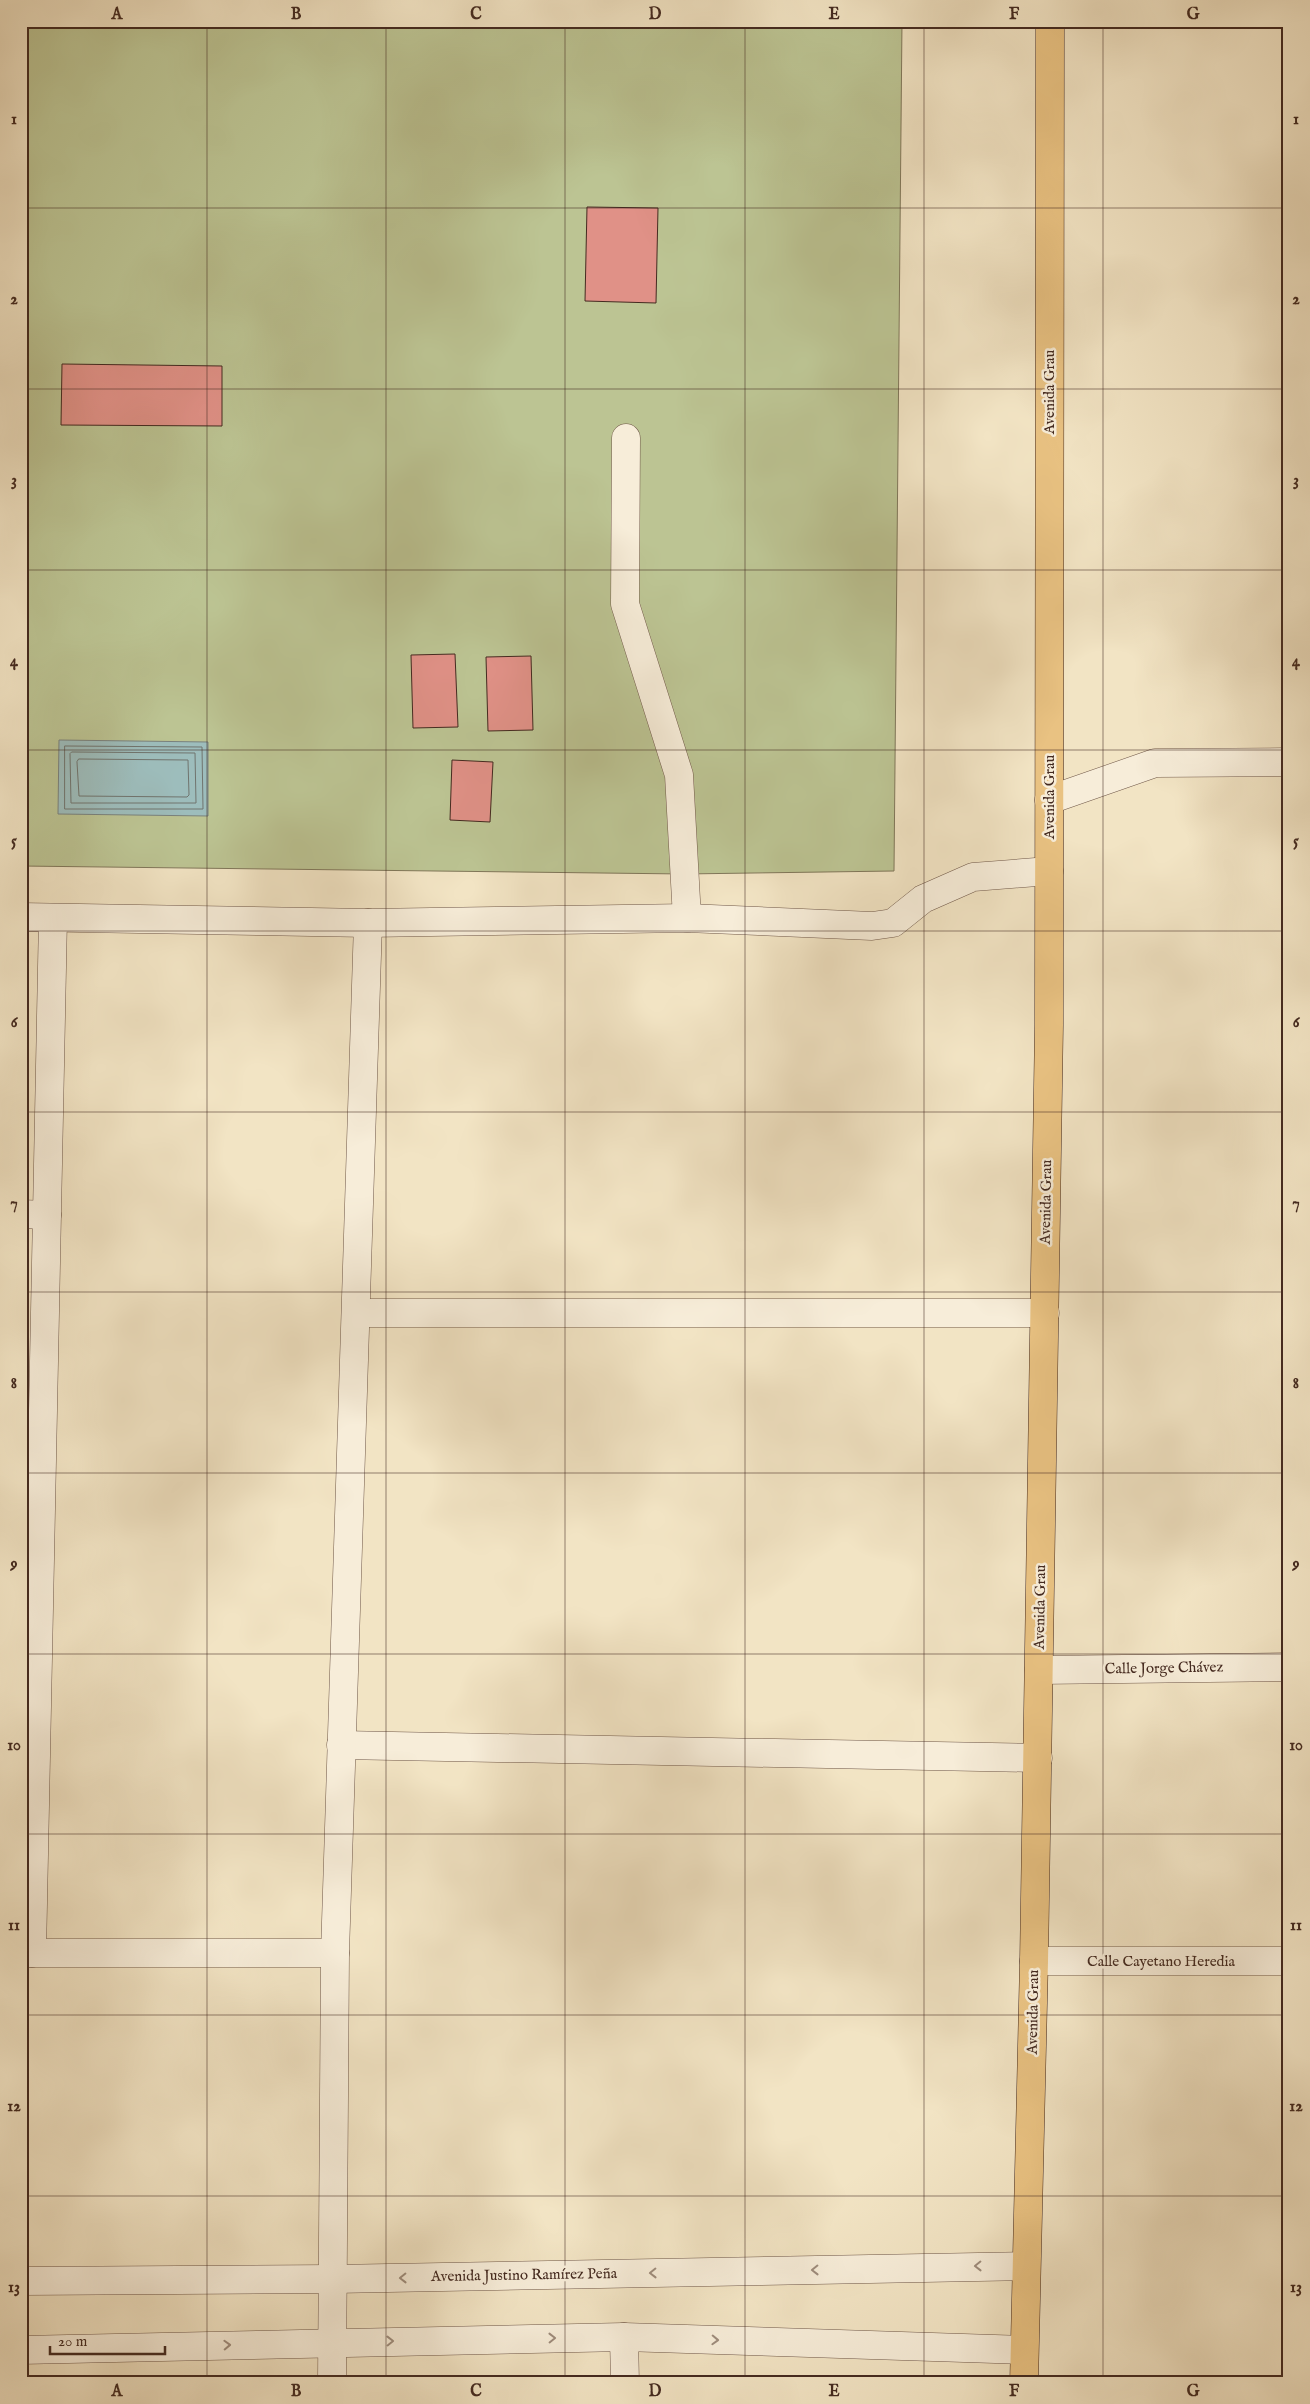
<svg xmlns="http://www.w3.org/2000/svg" width="1310" height="2404" font-family="'IM FELL English',serif">
<rect width="100%" height="100%" fill="#f2e4c4"/>
<filter id="stains"><feTurbulence type="fractalNoise" baseFrequency=".004" numOctaves="4"/><feColorMatrix values="0 0 0 0 .2 0 0 0 0 .09 0 0 0 0 .02 0 0 0 .5 -.17"/></filter>
<radialGradient id="worn" r=".72"><stop offset=".6" stop-color="#630" stop-opacity="0"/><stop offset="1" stop-color="#630" stop-opacity=".3"/></radialGradient>
<polygon fill="#bcc493" stroke="#80775a" points="21,21 902,21 894,871 684,874 21,866"/>
<polygon fill="#9dbdbc" stroke="#79827e" points="59,740 208,742 208,816 58,814"/>
<g fill="none" stroke-linecap="round" stroke-linejoin="round">
<g stroke="#70746e" stroke-width="1">
<polygon points="65,746 202,747 203,809 65,809"/>
<polygon points="72,752 195,753 196,803 71,803 70,754"/>
<polygon points="79,759 188,760 189,795 187,797 79,796 77,762"/>
</g>
</g>
<g fill="#e09187" stroke="#442a20">
<polygon points="587,207 658,208 656,303 585,301"/>
<polygon points="62,364 222,366 222,426 61,425"/>
<polygon points="455,654 458,727 413,728 411,655"/>
<polygon points="531,656 533,730 488,731 486,657"/>
<polygon points="452,760 493,762 490,822 450,820"/>
</g>
<g fill="none" stroke-linecap="round" stroke-linejoin="round">
<defs>
<g id="minor">
<polyline points="626,438 625,604 679,775 687,918"/>
<polyline points="1049,800 1155,763 1289,762"/>
<polyline points="21,917 368,923 687,918 872,926 893,923 923,899 973,877 1049,871"/>
<polyline points="21,1214 47,1215"/>
<polyline points="356,1313 1045,1313"/>
<polyline points="1039,1670 1289,1667"/>
<polyline points="341,1745 1038,1758"/>
<polyline points="21,1953 335,1953"/>
<polyline points="32,1953 53,918"/>
<polyline points="1034,1961 1289,1961"/>
<polyline points="21,2281 334,2279 1026,2266"/>
<polyline points="624,2337 625,2383"/>
<polyline points="21,2350 624,2337 1024,2350"/>
<polyline points="332,2383 335,1953 368,923"/>
</g>
<polyline id="major" points="1024,2383 1034,1961 1049,1025 1050,21"/>
</defs>
<use href="#minor" stroke="#705849" stroke-width="29"/>
<use href="#major" stroke="#442a20" stroke-width="29"/>
<use href="#minor" stroke="#f7edd9" stroke-width="28"/>
<use href="#major" stroke="#e9c282" stroke-width="28"/>
</g>
<defs><path id="oneway-chevron" d="M-2-3.5L2.5 0L-2 3.5" fill="none" stroke-width="1.6" stroke-linecap="round" stroke-linejoin="round" transform="scale(1.25)"/></defs>
<g stroke="#9e8c7c">
<use href="#oneway-chevron" transform="translate(978 2266) rotate(179)"/>
<use href="#oneway-chevron" transform="translate(815 2270) rotate(179)"/>
<use href="#oneway-chevron" transform="translate(653 2273) rotate(179)"/>
<use href="#oneway-chevron" transform="translate(403 2278) rotate(179)"/>
<use href="#oneway-chevron" transform="translate(552 2338) rotate(-1)"/>
<use href="#oneway-chevron" transform="translate(715 2340) rotate(2)"/>
<use href="#oneway-chevron" transform="translate(390 2341) rotate(-1)"/>
<use href="#oneway-chevron" transform="translate(227 2345) rotate(-2)"/>
</g>
<path fill="none" stroke="#442a20" stroke-width="1" stroke-opacity="0.55" d="M207,21v2362M386,21v2362M565,21v2362M745,21v2362M924,21v2362M1103,21v2362M21,208h1268M21,389h1268M21,570h1268M21,750h1268M21,931h1268M21,1112h1268M21,1292h1268M21,1473h1268M21,1654h1268M21,1834h1268M21,2015h1268M21,2196h1268"/>
<g text-anchor="middle" dominant-baseline="central" stroke-width="5" stroke-linejoin="round" paint-order="stroke">
<g font-size="15" fill="#442a20" stroke="#f7edd9">
<text transform="translate(1049 392) rotate(-90)">Avenida Grau</text>
<text transform="translate(1049 797) rotate(-90)">Avenida Grau</text>
<text transform="translate(1046 1202) rotate(-89)">Avenida Grau</text>
<text transform="translate(1040 1607) rotate(-89)">Avenida Grau</text>
<text transform="translate(1164 1668) rotate(-1)">Calle Jorge Chávez</text>
<text x="1161" y="1961">Calle Cayetano Heredia</text>
<text transform="translate(1033 2012) rotate(-89)">Avenida Grau</text>
<text transform="translate(524 2275) rotate(-1)">Avenida Justino Ramírez Peña</text>
</g>
</g>
<rect width="1310" height="2404" fill="none" stroke="#f2e4c4" stroke-width="55"/>
<path d="M50 2346v8h115v-8" fill="none" stroke="#442a20" stroke-width="2.5"/>
<text x="58" y="2346" font-size="15" fill="#442a20" stroke="#f7edd9" stroke-width="4" paint-order="stroke">20 m</text>
<rect x="28" y="28" width="1254" height="2348" fill="none" stroke="#442a20" stroke-width="2"/>
<g font-size="16" text-anchor="middle" font-weight="bold" fill="#442a20">
<text x="117" y="19">A</text>
<text x="296" y="19">B</text>
<text x="476" y="19">C</text>
<text x="655" y="19">D</text>
<text x="834" y="19">E</text>
<text x="1014" y="19">F</text>
<text x="1193" y="19">G</text>
<text x="14" y="124">1</text>
<text x="1296" y="124">1</text>
<text x="14" y="304">2</text>
<text x="1296" y="304">2</text>
<text x="14" y="485">3</text>
<text x="1296" y="485">3</text>
<text x="14" y="666">4</text>
<text x="1296" y="666">4</text>
<text x="14" y="846">5</text>
<text x="1296" y="846">5</text>
<text x="14" y="1027">6</text>
<text x="1296" y="1027">6</text>
<text x="14" y="1208">7</text>
<text x="1296" y="1208">7</text>
<text x="14" y="1388">8</text>
<text x="1296" y="1388">8</text>
<text x="14" y="1569">9</text>
<text x="1296" y="1569">9</text>
<text x="14" y="1750">10</text>
<text x="1296" y="1750">10</text>
<text x="14" y="1930">11</text>
<text x="1296" y="1930">11</text>
<text x="14" y="2111">12</text>
<text x="1296" y="2111">12</text>
<text x="14" y="2292">13</text>
<text x="1296" y="2292">13</text>
<text x="117" y="2396">A</text>
<text x="296" y="2396">B</text>
<text x="476" y="2396">C</text>
<text x="655" y="2396">D</text>
<text x="834" y="2396">E</text>
<text x="1014" y="2396">F</text>
<text x="1193" y="2396">G</text>
</g>
<rect width="100%" height="100%" filter="url(#stains)"/>
<rect width="100%" height="100%" fill="url(#worn)"/>
</svg>
